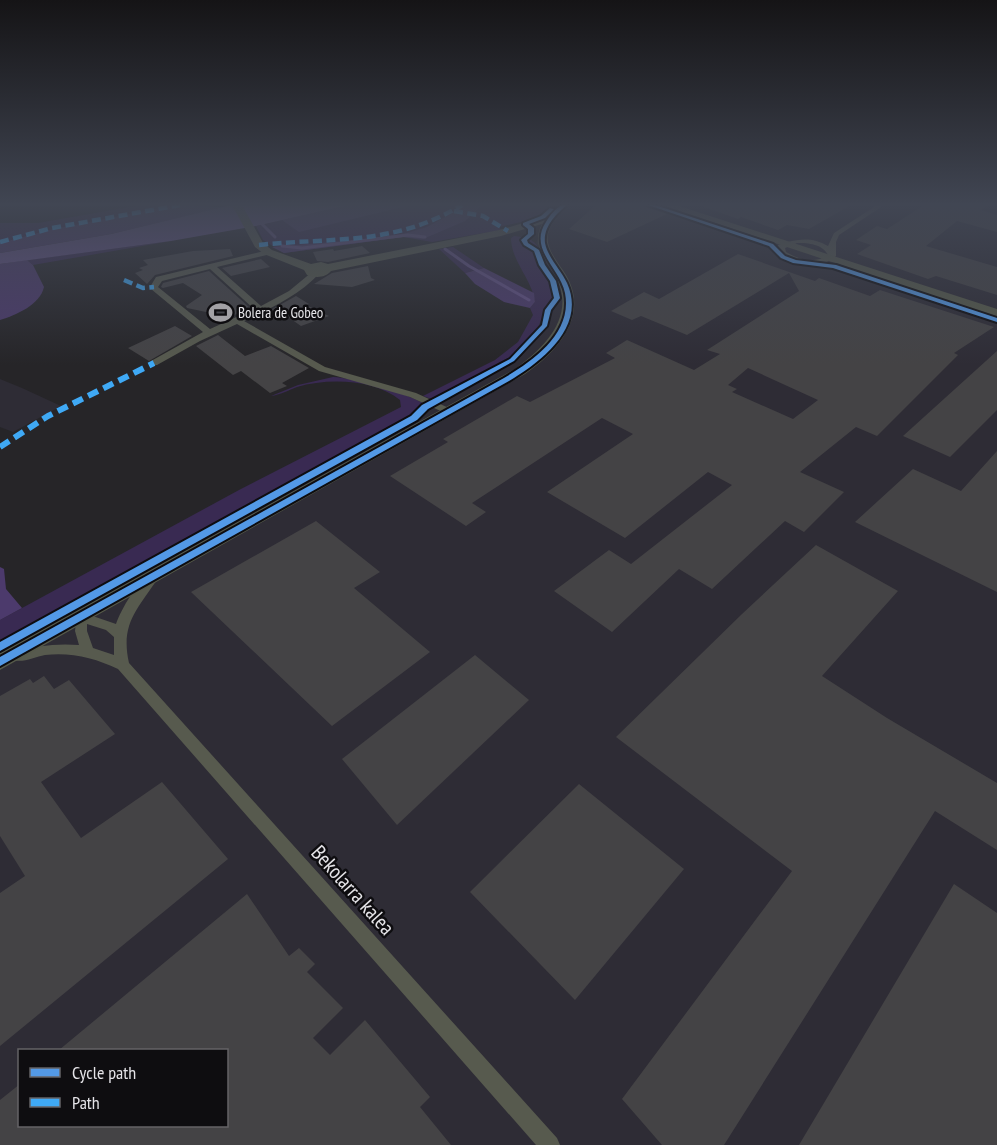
<svg xmlns="http://www.w3.org/2000/svg" width="997" height="1145" font-family="'PT Sans Narrow',sans-serif">
<rect width="100%" height="100%" fill="#262528"/>
<g fill="#2e2c35" fill-rule="evenodd">
<path d="M553,205h444v940h-997v-500l414,-228 12,-12 75,-40 12,-10 25,-27 8,-21 5,-5 -1,-22 -17,-29 6,-3 -3,-5 8,-20 -6,-5zM20,1050h206v76h-206z"/>
<polygon points="0,379 22,388 61,406 13,432 0,427"/>
</g>
<g fill="#392a52">
<polygon points="141,205 174,205 48,230 0,243 0,223 38,223"/>
<polygon points="349,205 553,205 538,218 499,227 501,230 432,242 403,237 284,253 263,240 256,226"/>
<path d="M514,236c11,1 20,3 25,12l-6,3 21,40 -1,7 -7,9 -8,21 -25,27 -12,9 -67,36 -11,-4 72,-36 23,-18 15,-27 -3,-7 5,-6c-3,-23 -24,-41 -24,-64z"/>
<polygon points="171,241 33,265 27,260"/>
<polygon points="453,247 484,268 465,273 439,249"/>
<path d="M333,377c22,1 75,16 93,28l-12,12 -414,228v-25l239,-130 162,-83 -1,-7c-27,-21 -71,-22 -103,-13 -8,3 -17,8 -26,9l27,-11z"/>
</g>
<g fill="#4c3a6c">
<polygon points="174,205 224,207 111,234 0,253 0,243 48,230"/>
<polygon points="349,205 411,205 299,232 282,220"/>
<polygon points="462,205 482,205 465,221 423,239 403,237 284,253 272,247 369,239 407,233 427,227 462,208"/>
<path d="M27,260l6,5 11,22c-4,18 -28,28 -44,33v-56z"/>
<polygon points="484,268 534,293 535,302 530,308 504,302 475,284 465,273"/>
<polygon points="0,567 4,569 6,589 22,608 0,620"/>
</g>
<polygon fill="#655289" points="231,205 349,205 256,226 171,241 0,264 0,253 111,234"/>
<g fill="none" stroke-linecap="round" stroke-linejoin="round">
<g stroke="#655289" stroke-width="3">
<polyline points="260,222 275,237"/>
<polyline points="282,246 302,248 408,235 425,237"/>
<polyline points="445,249 469,266 529,300"/>
</g>
</g>
<g fill="#444345" fill-rule="evenodd">
<polygon points="596,205 640,205 667,214 607,242 569,229"/>
<polygon points="704,205 851,205 809,229 787,225 778,230 741,217 738,219 704,207"/>
<polygon points="924,205 989,205 981,210 997,215 997,232 957,221 926,246 997,267 997,295 936,276 928,279 857,254 871,245 856,240 877,226 887,229"/>
<polygon points="362,246 370,253 328,262 317,261 313,252 333,249 334,251"/>
<polygon points="230,249 233,256 155,275 147,284 135,273 143,270 139,268 148,265 143,260 193,251"/>
<path d="M738,254l77,27 4,-3 51,18 10,-6 114,37 -40,26 4,2 -81,81 -21,-9 -56,45 44,20 -40,40 -19,-11 -73,68 -33,-20 -67,63 -58,-41 55,-41 22,14 101,-79 -24,-13 -83,66 -78,-46 86,-58 -31,-16 -130,85 14,9 -20,14 -76,-50 58,-34 -5,-3 74,-43 13,6 85,-44 -9,-5 21,-13 67,30 26,-16 -13,-4 92,-59 -10,-18 -102,62 -46,-19 -9,4 -21,-9 33,-19 15,7zM748,368l70,32 -25,19 -61,-27 5,-3 -9,-4z"/>
<polygon points="261,259 270,267 231,276 222,268"/>
<polygon points="368,266 371,278 375,280 352,287 314,284 332,273"/>
<polygon points="209,271 250,308 230,317 187,308 186,306 202,295 183,283 163,288 161,287 163,283"/>
<polygon points="296,296 309,304 306,305 329,316 301,326 288,317 278,320 267,312"/>
<polygon points="175,326 192,336 149,361 128,348"/>
<polygon points="218,335 245,356 271,346 309,368 282,383 287,386 270,393 241,371 233,375 196,346"/>
<polygon points="997,351 997,410 950,457 903,436"/>
<polygon points="997,451 997,592 855,522 913,469 961,491"/>
<polygon points="316,521 380,572 354,588 430,652 332,726 191,592"/>
<polygon points="816,545 898,591 822,676 887,718 997,783 997,850 935,811 724,1145 662,1145 622,1099 792,871 616,737 742,614"/>
<polygon points="475,655 529,700 397,825 342,759"/>
<polygon points="44,676 54,689 69,680 115,734 41,782 81,838 162,782 228,859 0,1046 0,893 25,876 0,836 0,696 30,679 33,683"/>
<polygon points="579,784 684,869 575,1000 470,892"/>
<polygon points="954,884 997,913 997,1145 799,1145"/>
<polygon points="247,894 289,956 299,948 315,964 307,972 343,1008 313,1038 330,1055 365,1020 430,1097 420,1107 451,1145 0,1145 0,1100 20,1084 20,1125 226,1125 226,1050 59,1050"/>
</g>
<g fill="none" stroke-linecap="round" stroke-linejoin="round">
<g fill="#575a4e" fill-rule="evenodd">
<path d="M877,205h7l-45,30 -3,7v14c-16,14 -42,10 -57,-3l-1,-8c18,-6 33,-9 50,1l6,-13zM797,243c12,0 25,1 31,12 -13,9 -29,5 -42,-3l-1,-4z"/>
<path d="M268,250h3v4l-54,13 44,39 28,-15 23,-19 7,2c-21,22 -50,35 -75,47l81,46 91,26 35,16v4h-6l-35,-16 -91,-26 -82,-47 -37,17 -43,24h-6v-4l52,-29 -52,-43 -1,-2 6,-10zM210,269l44,40 -44,20 -52,-42 4,-6z"/>
<path d="M152,574l6,4c-20,31 -38,45 -29,85l428,475 3,7h-24l-418,-476c-23,-11 -47,-17 -73,-14 -10,2 -22,8 -32,5l-2,-4 2,-4c22,-6 44,-9 66,-7l-4,-14 2,-17 4,-2 35,12c5,-14 22,-45 36,-50zM87,624l19,6 8,7v18l-21,-7 -6,-17z"/>
</g>
<g fill="#565a4a" fill-rule="evenodd">
<path d="M232,205h10l21,38 9,7 39,14 10,-2 7,2 171,-34 48,-14 11,-11h12c-9,8 -19,16 -22,29 -3,15 11,29 18,41 24,41 -9,77 -41,99l-525,296v-17l515,-284c31,-22 62,-54 40,-94 -10,-18 -24,-30 -13,-51l-41,12 -170,35c-6,7 -15,7 -24,4l-3,-5 -40,-16 -9,-7z"/>
<polygon points="661,205 676,205 997,309 997,317"/>
</g>
<g stroke="#3fa9f5" stroke-width="4.5" stroke-dasharray="9 4.5" stroke-linecap="butt">
<polyline points="454,211 483,216 508,231"/>
<polyline points="0,242 52,228 180,205"/>
<path d="M259,245c75,-8 135,1 203,-40"/>
<polyline points="124,280 143,288 154,287"/>
</g>
<polyline stroke="#3fa9f5" stroke-width="6" stroke-dasharray="11 6" stroke-linecap="butt" points="0,447 48,416 154,363"/>
<defs>
<g id="cycleway">
<path d="M562,205h5c-11,9 -24,22 -22,38 3,15 16,27 22,40 20,44 -26,79 -58,98l-509,285v-9l504,-279c29,-17 69,-45 61,-85 -5,-25 -37,-44 -19,-71 4,-7 9,-13 16,-17z"/>
<polygon points="648,205 655,205 773,244 785,256 796,260 836,265 997,318 997,322 833,268 793,263 781,258 769,246"/>
<polygon points="550,208 554,209 545,218 529,224 534,228 534,234 527,240 528,243 539,250 545,265 556,281 560,298 551,310 547,326 514,361 428,409 417,420 0,651 0,642 411,416 422,405 510,359 542,325 545,310 554,298 550,281 539,265 534,251 524,245 521,240 528,234 528,229 523,225 523,223 541,216"/>
</g>
</defs>
<use href="#cycleway" stroke="#0e0d10" stroke-width="4"/>
<use href="#cycleway" fill="#5399e6" fill-rule="evenodd"/>
</g>
<linearGradient id="sky" x2="0" y2="1"><stop stop-color="#151416"/><stop offset="0.56" stop-color="#414653"/><stop offset="1" stop-color="#414653" stop-opacity="0"/></linearGradient>
<rect width="997" height="365" fill="url(#sky)"/>
<defs>
<symbol id="stadium-bare" viewBox="-9 -9 18 18"><path d="M0-5a6.5 5 0 1 0 0 10a6.5 5 0 1 0 0-10ZM-3.5-1.8h7v3.6h-7Z" fill="#a2a1a5" stroke="#0e0d10" stroke-width="2.5" paint-order="stroke"/></symbol>
</defs>
<g fill-rule="evenodd">
<use href="#stadium-bare" x="204" y="296" width="33" height="33"/>
</g>
<g text-anchor="middle" dominant-baseline="central" stroke-width="5" stroke-linejoin="round" paint-order="stroke">
<g font-size="15" fill="#e5e4e8" stroke="#0e0d10" text-anchor="start">
<text x="238" y="312">Bolera de Gobeo</text>
</g>
<g font-size="21" fill="#e5e4e8" stroke="#0e0d10">
<text transform="translate(353 890) rotate(48)">Bekolarra kalea</text>
</g>
</g>
<rect x="18" y="1049" width="210" height="78" fill="#0e0d10" stroke="#646366" stroke-width="1.5"/>
<rect x="30" y="1068" width="30" height="9" fill="#5399e6" stroke="#646366" stroke-width="1.5"/>
<text x="72" y="1079" font-size="18" fill="#e5e4e8">Cycle path</text>
<rect x="30" y="1098" width="30" height="9" fill="#3fa9f5" stroke="#646366" stroke-width="1.5"/>
<text x="72" y="1109" font-size="18" fill="#e5e4e8">Path</text>
</svg>
